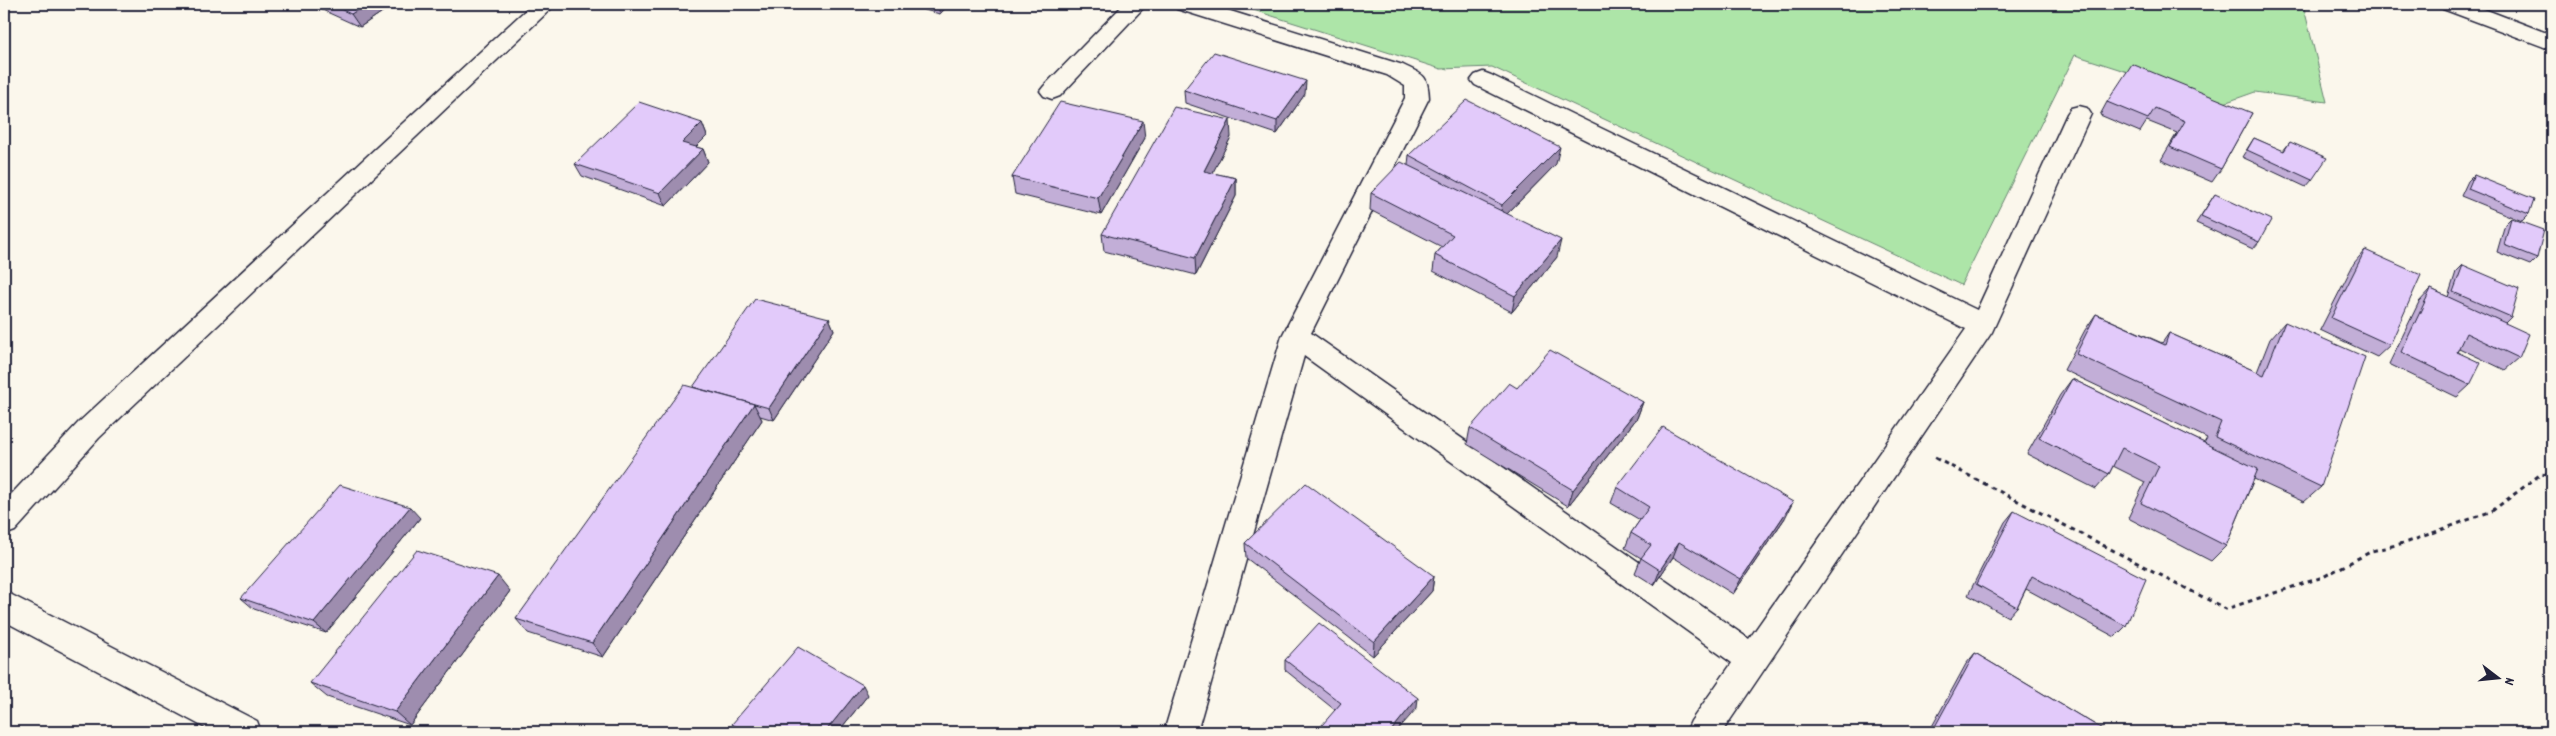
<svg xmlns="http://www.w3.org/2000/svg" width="2556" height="736" font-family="Dekko,sans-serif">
<rect width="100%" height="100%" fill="#fbf7ec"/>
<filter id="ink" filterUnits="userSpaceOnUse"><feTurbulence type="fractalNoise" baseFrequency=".02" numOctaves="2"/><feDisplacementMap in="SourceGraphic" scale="10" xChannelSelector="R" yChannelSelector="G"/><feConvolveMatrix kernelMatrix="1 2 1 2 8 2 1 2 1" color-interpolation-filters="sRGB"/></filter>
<g filter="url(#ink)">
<polygon fill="#ade5a8" stroke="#688472" points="1234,4 2303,4 2327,102 2255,92 2224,103 2075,55 1961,285 1492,67 1441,69"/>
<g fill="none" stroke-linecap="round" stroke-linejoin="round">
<defs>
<g id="street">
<polygon points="532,4 556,4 99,438 15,531 4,535 4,502 79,422"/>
<polygon points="1124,4 1147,4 1060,96 1052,99 1044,96 1040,91 1044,86"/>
<path d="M1174,4h34l195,61c20,10 25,9 26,33l-118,235 438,306 217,-310 -491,-244 -4,-5 4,-5 8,-3 8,3 486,235 90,-196 4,-6 8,-2 8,2 4,6 -99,218 -270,400h-36l5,-11 41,-58 -428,-307 -107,376h-33l118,-396 123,-238v-12l-18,-11 -210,-66z"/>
<polygon points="2440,4 2471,4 2552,35 2552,50 2443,9"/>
<polygon points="4,591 257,721 261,732 213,732 4,621"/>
</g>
</defs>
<use href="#street" stroke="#22223b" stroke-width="3"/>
<polyline stroke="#22223b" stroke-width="3" stroke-dasharray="4.5 4.5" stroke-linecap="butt" points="1935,458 2226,609 2323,577 2372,551 2408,542 2492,511 2541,474 2552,476"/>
<use href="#street" fill="#fbf7ec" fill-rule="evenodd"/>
</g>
<g fill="#c2aed7" stroke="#22223b">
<polygon points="309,4 394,4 360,27"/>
<polygon points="901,4 949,4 940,14"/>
<polygon points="1184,90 1305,94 1277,134 1185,103"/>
<polygon points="2107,102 2252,113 2221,169 2212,182 2161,160 2177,133 2147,121 2140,132 2100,115"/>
<polygon points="702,123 707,136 696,147 703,149 708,162 666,206 582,176 575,164"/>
<polygon points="1231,137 1212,173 1236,178 1236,196 1196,275 1104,251 1102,234"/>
<polygon points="1145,138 1101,215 1015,194 1012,177"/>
<polygon points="2254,138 2283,151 2290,142 2312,180 2306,187 2242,157"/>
<polygon points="1409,155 1556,164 1507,214 1557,257 1512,312 1433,271 1435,255 1442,247 1370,210 1371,193 1408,165"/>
<polygon points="2474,175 2529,214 2522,221 2461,196 2468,181"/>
<polygon points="2215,194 2259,242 2253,249 2196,223"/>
<polygon points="2511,218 2537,258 2530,265 2497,252 2505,224"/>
<polygon points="2365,250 2390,345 2377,357 2320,330 2354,263"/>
<polygon points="2463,265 2511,317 2505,323 2519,358 2505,370 2459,348 2457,352 2470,385 2457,397 2389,364 2419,302 2431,289 2448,297 2456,272"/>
<polygon points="2096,314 2162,343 2169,333 2257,372 2270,339 2285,322 2321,487 2304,502 2254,479 2226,546 2211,561 2128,518 2145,482 2113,466 2109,474 2096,489 2027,454 2060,395 2072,379 2204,443 2207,438 2064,370 2085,330"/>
<polygon points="829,318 834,330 774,420 760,416 762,420 603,657 528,633 516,619 693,388"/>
<polygon points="1517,388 1643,402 1637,418 1568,506 1467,444 1470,428"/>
<polygon points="1617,487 1785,518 1733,594 1673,557 1654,585 1635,573 1641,558 1625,548 1631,533 1640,520 1611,503"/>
<polygon points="2014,511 2126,626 2115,637 2026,589 2017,607 2008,617 1968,595 2005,522"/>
<polygon points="420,518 326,633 254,609 241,598"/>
<polygon points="1245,543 1434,576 1432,591 1373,656 1246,558"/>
<polygon points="510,591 410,725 327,697 310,683"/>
<polygon points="1975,653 2107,732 1929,732 1966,664"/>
<polygon points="1285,660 1417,708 1335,710 1285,670"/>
<polygon points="868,695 838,732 738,732 732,724"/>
</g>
<g fill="#9e8daf" stroke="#22223b">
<polygon points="367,4 394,4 360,27 351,14"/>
<polygon points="937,4 949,4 940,14"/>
<polygon points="1306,81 1305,94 1277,134 1277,121"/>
<polygon points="1230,120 1231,137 1205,188 1204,171"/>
<polygon points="1143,121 1145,138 1101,215 1098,198"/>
<polygon points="702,123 707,136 687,156 682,143"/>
<polygon points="1560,147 1556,164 1499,222 1502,205"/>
<polygon points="703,149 708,162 666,206 660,193"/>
<polygon points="1236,178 1236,196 1196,275 1195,258"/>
<polygon points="1561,240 1557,257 1512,312 1515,296"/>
<polygon points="829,318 834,330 774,420 769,408"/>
<polygon points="1643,402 1637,418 1568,506 1573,490"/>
<polygon points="754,404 762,420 603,657 592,643"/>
<polygon points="1793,502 1785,518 1733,594 1741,579"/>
<polygon points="410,507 420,518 326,633 314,623"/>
<polygon points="1679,542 1673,557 1654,585 1660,570"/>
<polygon points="498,576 510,591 410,725 395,712"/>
<polygon points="1434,576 1432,591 1373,656 1374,642"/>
<polygon points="863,685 868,695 838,732 825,732"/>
<polygon points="1418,698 1417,708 1396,732 1390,732"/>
</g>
<g fill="#e2cafa" stroke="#22223b">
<polygon points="329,4 367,4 351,14"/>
<polygon points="1214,52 1306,81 1277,121 1184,90"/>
<polygon points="2132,64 2252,113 2221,169 2170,147 2185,121 2155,108 2148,119 2107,102"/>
<polygon points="1467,100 1560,147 1502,205 1409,155"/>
<polygon points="639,102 702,123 682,143 703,149 660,193 575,164"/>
<polygon points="1060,102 1143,121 1098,198 1012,177"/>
<polygon points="1174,107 1230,120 1204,171 1236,178 1195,258 1102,234"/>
<polygon points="2254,138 2284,151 2290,142 2327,158 2312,180 2247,150"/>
<polygon points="1401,162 1561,240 1515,296 1435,255 1453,235 1371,193"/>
<polygon points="2474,175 2534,199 2529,214 2468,189"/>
<polygon points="2215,194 2271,220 2259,242 2201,216"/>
<polygon points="2511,218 2544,230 2537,258 2504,245"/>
<polygon points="2365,250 2421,275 2390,345 2331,318"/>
<polygon points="2463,265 2519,289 2511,317 2453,292"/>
<polygon points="2431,289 2529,334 2519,358 2466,333 2457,352 2481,363 2470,385 2401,352"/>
<polygon points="755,299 829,318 769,408 693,387"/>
<polygon points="2096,314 2165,345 2169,333 2264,375 2285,322 2365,357 2321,487 2215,437 2221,422 2076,354"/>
<polygon points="1550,350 1643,402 1573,490 1470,428 1509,383 1517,388"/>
<polygon points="2072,379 2258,469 2226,546 2141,503 2159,466 2122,448 2109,474 2039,438"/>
<polygon points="684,385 754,404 592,643 516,619"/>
<polygon points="1663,427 1793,502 1741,579 1679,542 1660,570 1641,558 1651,545 1631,533 1649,507 1617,487"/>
<polygon points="1306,483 1434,576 1374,642 1245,543"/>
<polygon points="340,485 410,507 314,623 241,598"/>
<polygon points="2014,511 2146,579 2126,626 2032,576 2017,607 1976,584"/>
<polygon points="417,550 498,576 395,712 310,683"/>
<polygon points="1319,623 1418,698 1390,732 1316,732 1341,703 1285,660"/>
<polygon points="798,647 863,685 825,732 745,732 732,724"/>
<polygon points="1975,653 2107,732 1932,732"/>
</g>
</g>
<rect width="2556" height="736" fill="none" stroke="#fbf7ec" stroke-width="20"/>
<rect x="10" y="10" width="2536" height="716" fill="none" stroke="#22223b" stroke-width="2" filter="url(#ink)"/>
<g transform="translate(2498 678) rotate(106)" stroke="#fbf7ec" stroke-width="4" paint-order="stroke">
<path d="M0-4L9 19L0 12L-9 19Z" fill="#22223b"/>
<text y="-8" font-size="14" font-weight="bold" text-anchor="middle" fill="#22223b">N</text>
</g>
</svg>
